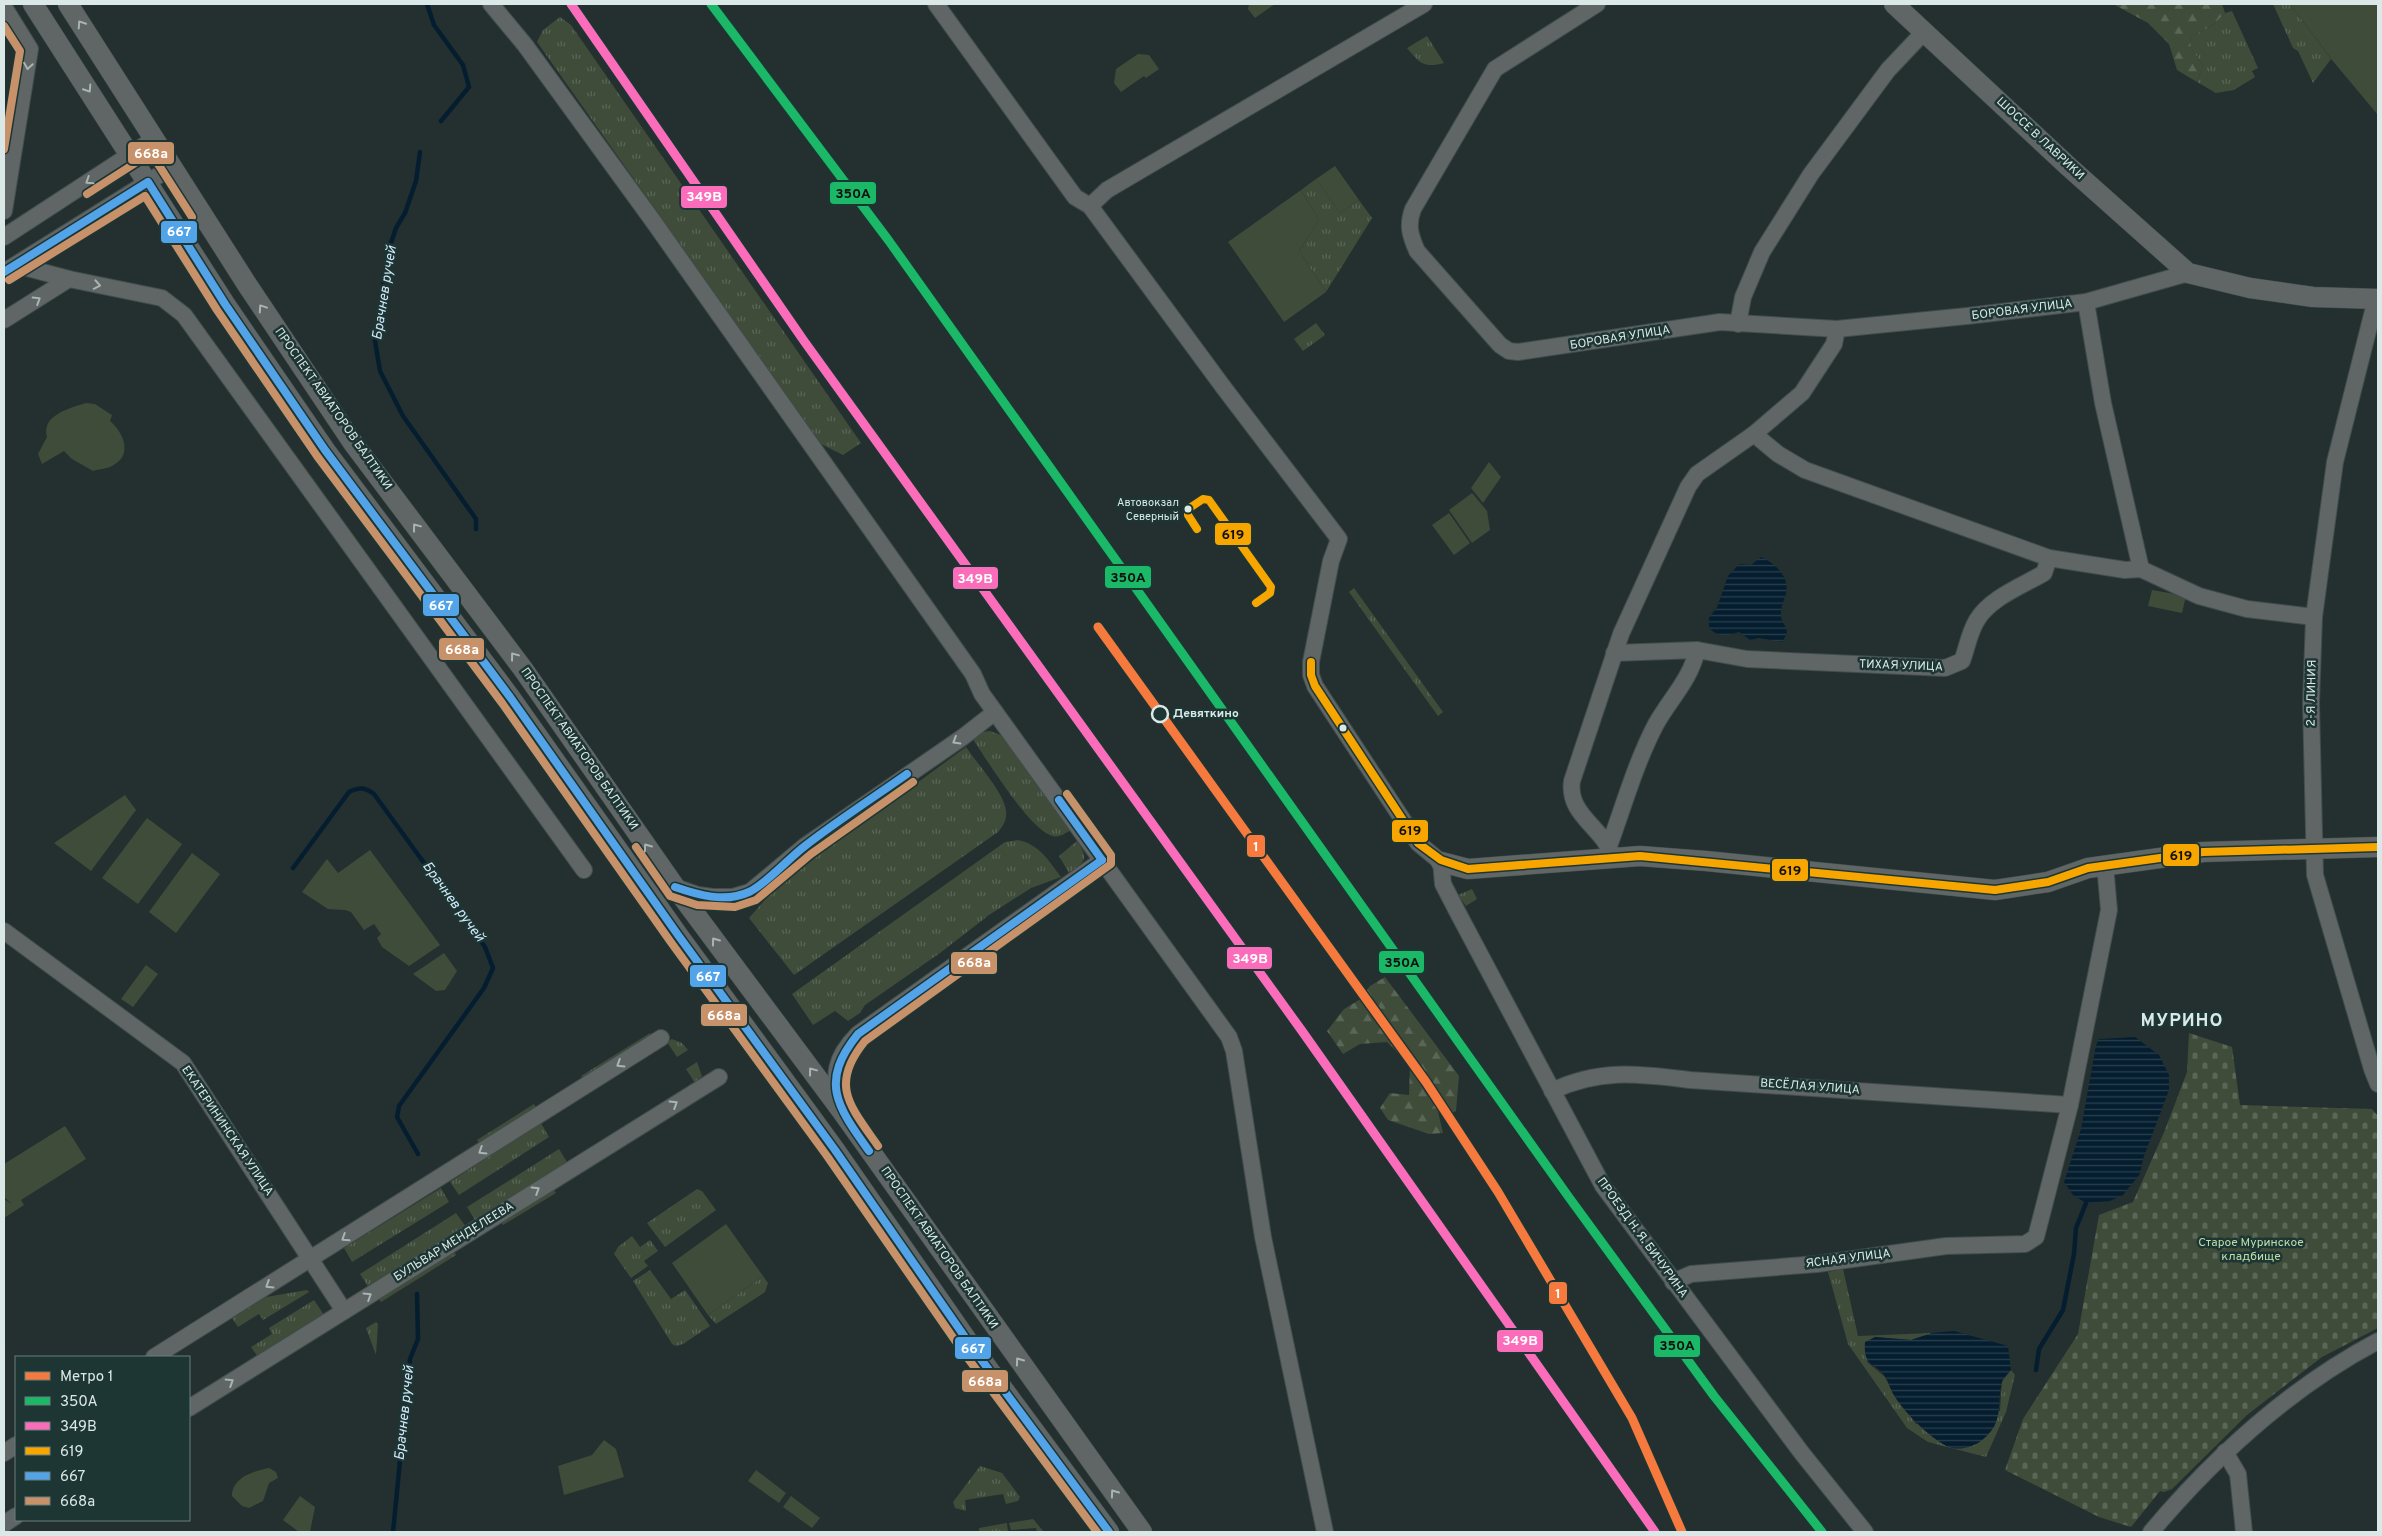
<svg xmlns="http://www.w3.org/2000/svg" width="2382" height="1536" font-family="Overpass,sans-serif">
<defs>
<pattern id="grass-tufts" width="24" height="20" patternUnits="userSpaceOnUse" patternTransform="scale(1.25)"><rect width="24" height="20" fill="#3f4c3a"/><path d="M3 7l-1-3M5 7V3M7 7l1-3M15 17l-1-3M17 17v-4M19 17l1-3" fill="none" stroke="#5a6656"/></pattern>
<pattern id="forest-firs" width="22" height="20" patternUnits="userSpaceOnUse" patternTransform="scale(1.25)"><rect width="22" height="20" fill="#3f4c3a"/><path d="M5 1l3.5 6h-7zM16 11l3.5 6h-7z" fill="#5a6656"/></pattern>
<pattern id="cemetery-stones" width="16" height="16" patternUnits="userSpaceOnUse" patternTransform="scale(1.25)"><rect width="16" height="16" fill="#3f4c3a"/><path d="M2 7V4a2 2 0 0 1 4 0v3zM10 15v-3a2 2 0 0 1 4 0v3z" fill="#5a6656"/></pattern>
<pattern id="water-rules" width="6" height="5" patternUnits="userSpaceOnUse" patternTransform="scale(1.25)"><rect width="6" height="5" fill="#051e2f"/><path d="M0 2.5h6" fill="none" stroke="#293f4d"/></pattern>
</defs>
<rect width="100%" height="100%" fill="#23302f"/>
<g fill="url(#grass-tufts)">
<polygon points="2273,4 2290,4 2331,59 2313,83 2298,51 2293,48"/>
<polygon points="2232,11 2258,68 2252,71 2255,77 2234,90 2216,93 2197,82 2203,66 2191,48 2190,37 2213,25 2225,13"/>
<polygon points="560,17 571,25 861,443 843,455 821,444 537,42 543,30"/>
<path d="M1427,36l17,27c-20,5 -24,1 -37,-15z"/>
<polygon points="1316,179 1340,213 1359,200 1372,218 1326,292 1299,251 1319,220 1301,190"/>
<polygon points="1316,323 1325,335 1303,351 1294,339"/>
<polygon points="1354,588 1443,712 1438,716 1349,592"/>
<path d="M990,731l13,5 68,94c-7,4 -13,9 -21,5 -23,-9 -62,-74 -78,-97l10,-6z"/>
<path d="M966,747c10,15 39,47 40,64 1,9 -3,15 -8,21l-204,143 -45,-57 29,-33z"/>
<path d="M1018,840c21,4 31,21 43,37l-30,11 -42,27 -49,38 -75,52 -5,8 -12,8 -13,-10 -22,14 -21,-31 213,-152z"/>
<path d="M1077,841c12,18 9,20 -8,32l-10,-17z"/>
<polygon points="1472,889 1477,899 1466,906 1458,895"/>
<polygon points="650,1033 653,1038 585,1081 581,1076"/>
<polygon points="672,1039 682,1043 688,1050 677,1057 667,1042"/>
<polygon points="697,1062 702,1076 695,1083 686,1069"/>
<polygon points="534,1104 537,1109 480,1144 477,1140"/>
<polygon points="541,1123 549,1137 459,1195 450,1182"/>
<polygon points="559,1149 567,1162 475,1220 467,1207"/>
<polygon points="552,1187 556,1193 503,1225 500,1220"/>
<polygon points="441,1188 449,1202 352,1262 344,1248"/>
<polygon points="697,1189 702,1191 716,1210 665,1247 647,1223"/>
<polygon points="456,1213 466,1227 369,1288 360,1274"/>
<polygon points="632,1236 640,1247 650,1240 658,1251 644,1261 648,1266 631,1278 614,1254 618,1247"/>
<polygon points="453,1250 456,1255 381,1302 377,1297"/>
<polygon points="1843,1269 1858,1336 1932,1333 1911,1340 1875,1337 1867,1362 1885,1377 1893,1393 1916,1424 2000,1411 2002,1381 2011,1370 2015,1375 2006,1412 1986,1457 1928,1442 1907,1428 1848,1344 1828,1272"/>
<polygon points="650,1270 671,1299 685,1290 710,1326 683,1344 676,1346 672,1344 633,1281"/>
<polygon points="763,1276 768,1283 765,1292 716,1324 708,1315"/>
<polygon points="307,1290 309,1292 263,1320 259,1314 238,1327 232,1318 266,1297"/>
<polygon points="314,1300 324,1315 258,1357 251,1347 272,1334 269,1328"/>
<polygon points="376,1322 378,1324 376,1355 366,1328"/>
<polygon points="980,1466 1002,1473 1020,1497 1018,1501 1006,1504 1003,1494 965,1500 966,1511 955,1508 953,1502"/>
<polygon points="1033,1519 1044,1532 1037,1532 1036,1528 1011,1530 1009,1523"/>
<polygon points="1007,1523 1008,1532 979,1532 979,1528"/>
</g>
<g fill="url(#forest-firs)">
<polygon points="2113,4 2222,4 2225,13 2213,25 2190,37 2191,48 2203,66 2197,82 2177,70 2169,44 2148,23"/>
<polygon points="1385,977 1459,1076 1456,1111 1452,1113 1443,1106 1437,1107 1443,1133 1429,1134 1388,1120 1380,1108 1390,1093 1409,1095 1410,1065 1387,1042 1360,1044 1343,1054 1327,1031 1344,1009 1359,1000 1370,986"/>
</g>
<polygon fill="url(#cemetery-stones)" points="2189,1033 2232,1047 2240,1105 2372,1109 2378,1116 2378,1328 2322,1357 2247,1415 2172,1489 2164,1492 2160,1491 2131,1527 2099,1517 2005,1470 2023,1419 2078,1334 2099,1215 2133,1202 2165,1130 2187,1072"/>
<g fill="#3f4c3a">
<polygon points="1249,4 1275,4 1255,18 1248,9"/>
<polygon points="2290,4 2378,4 2378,115 2332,60"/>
<polygon points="1138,54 1149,55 1159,69 1146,78 1144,76 1121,92 1114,83 1116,69"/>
<polygon points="1335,166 1359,200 1340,213 1316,179"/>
<polygon points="1301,190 1319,220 1299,251 1326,292 1284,322 1228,242"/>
<path d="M86,403l9,1 17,11 -2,6c13,11 24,34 2,45 -5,3 -13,3 -19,5l-21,-12 -8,-8 -22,13 -4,-10 9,-17c-6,-22 23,-29 39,-34z"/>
<polygon points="1489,462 1501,477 1483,503 1471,488"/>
<polygon points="1472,493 1487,511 1490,530 1472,543 1449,510"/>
<polygon points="1449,513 1470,543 1454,555 1432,525"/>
<polygon points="2152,590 2186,596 2182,613 2148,606"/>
<polygon points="125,795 136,810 91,871 54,843"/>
<polygon points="147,818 182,844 138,904 102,878"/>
<polygon points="370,850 440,945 409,966 382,947 377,938 381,934 374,924 364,930 351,912 345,910 328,909 302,892 327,859 338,873"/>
<polygon points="192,853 220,874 176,933 149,912"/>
<polygon points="444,953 457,971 445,990 436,991 413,974"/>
<polygon points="146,965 158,974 133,1007 121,999"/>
<polygon points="65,1126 86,1159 21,1200 24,1205 4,1218 4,1199 12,1204 4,1197 4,1164"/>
<polygon points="726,1224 763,1276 708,1315 672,1263"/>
<polygon points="604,1440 616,1449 624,1477 564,1495 558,1466 592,1455"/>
<path d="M269,1468l7,4 2,6 -9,5 -6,18 -14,7 -7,-2 -10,-10c0,-18 21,-25 37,-28z"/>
<polygon points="756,1470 786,1493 779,1503 748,1481"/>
<polygon points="300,1496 315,1507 310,1532 299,1532 283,1520"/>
<polygon points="791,1496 820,1518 812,1528 783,1507"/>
</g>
<g fill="url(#water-rules)">
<path d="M1761,557c14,6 29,20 25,36 -2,8 -6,16 -5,24 3,12 11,10 1,25l-23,-4 -9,2 -11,-8c-13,4 -19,6 -30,-4v-10l8,-11 11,-31 11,-12 12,1z"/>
<polygon points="2135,1037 2159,1055 2169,1075 2169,1090 2143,1159 2140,1174 2123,1195 2110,1201 2086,1203 2073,1195 2064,1182 2081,1129 2096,1045 2099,1039"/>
<path d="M1954,1331l54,15 3,24c-3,4 -8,8 -9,12 -6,23 3,41 -21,59 -8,6 -22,10 -32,6 -18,-7 -48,-38 -57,-55 -2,-4 -3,-9 -6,-14 -10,-17 -23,-9 -21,-36l10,-5 36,3 21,-7z"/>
</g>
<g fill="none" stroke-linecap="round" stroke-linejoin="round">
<g stroke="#051e2f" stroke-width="4.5">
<polyline points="427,4 434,25 463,65 469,87 441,121"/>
<polyline points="420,152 416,181 405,213 396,228 388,252 375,341 380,371 403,416 476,519 476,529"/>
<path d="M293,868l56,-76c10,-5 16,-5 25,2l111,153 8,21 -9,20 -85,118 -2,11 21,37"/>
<polyline points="2036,1370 2039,1349 2063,1310 2074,1254 2076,1228 2086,1203"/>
<polyline points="393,1532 410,1359 418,1339 417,1294"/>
</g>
<defs>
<g id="minor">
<polyline points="491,4 525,45 653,221 973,674 982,694 1229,1037 1234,1051 1263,1237 1325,1532"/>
<polyline points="936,4 1075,197 1090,206 1224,388 1339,539 1331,561 1311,662 1311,675 1315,686 1418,843 1441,862 1443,884 1458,913 1603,1186 1801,1452 1865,1532"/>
<path d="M1597,4l-102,65 -82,140c-6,16 -3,26 4,42l83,94 9,6 9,1 202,-30 117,7 130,-13 119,-14 102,-29"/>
<polyline points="4,7 30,49 4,211"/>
<polyline points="1090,206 1107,190 1424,4"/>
<polyline points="4,237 154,139"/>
<polyline points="16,265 69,279 162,298 184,315 584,870"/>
<polyline points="4,272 172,167"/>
<polyline points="2376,299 2335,462 2314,617 2311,703 2315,875 2372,1069 2378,1084"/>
<polyline points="2086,302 2103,403 2141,569"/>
<polyline points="4,320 69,279"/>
<polyline points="1738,324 1743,297 1762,252 1811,174 1888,70 1924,32"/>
<polyline points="1754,434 1778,454 1805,470 2049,558 2125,570 2141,569 2199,596 2247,609 2314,617"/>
<path d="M1614,653l83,-3 50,9 198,9 17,-7c5,-13 7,-28 15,-41 13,-22 45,-34 67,-47l5,-15"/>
<path d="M1609,846c15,-41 27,-84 47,-122 14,-25 35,-45 41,-74"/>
<path d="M1613,857c-10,-30 -46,-42 -41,-76l49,-147 67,-147 9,-13 57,-40 48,-41 32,-49 3,-15"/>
<polyline points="675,887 698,895 713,897 733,897 750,892 805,846 963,737 995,712"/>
<polyline points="4,931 183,1063 344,1311"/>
<path d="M1552,1091c48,-23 88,-17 138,-11l380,25"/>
<path d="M840,1107c-7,-33 -6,-49 18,-73l244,-174"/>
<polyline points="1673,1282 1691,1274 1817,1264 1946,1246 2025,1244 2036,1237 2070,1105 2109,910 2105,865"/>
<polyline points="154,1357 661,1038"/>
<polyline points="189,1408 719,1077"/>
<polyline points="2225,1452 2238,1474 2244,1532"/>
<polyline points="4,1453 16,1445"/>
<polyline points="4,1524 16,1516"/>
<path d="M2151,1532c65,-77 138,-144 227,-191"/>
</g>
<g id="tertiary">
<polyline points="33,4 225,304 325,450 510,697 678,935 835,1150 969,1343 1109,1532"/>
<polyline points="68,4 248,286 353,443 523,669 675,887 841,1110 1142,1532"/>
<polyline points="1894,4 2069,167 2188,273 2250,288 2313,297 2378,299"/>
<polyline points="1441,862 1468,869 1640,856 1706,861 1995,890 2048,882 2088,868 2203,852 2378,847"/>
</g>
</defs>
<use href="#minor" stroke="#414d4c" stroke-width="18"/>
<use href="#tertiary" stroke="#414d4c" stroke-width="21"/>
<use href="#minor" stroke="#5f6665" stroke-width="16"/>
<use href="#tertiary" stroke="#5f6665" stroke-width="20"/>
<defs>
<g id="bus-1">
<polyline points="1197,529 1188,515 1188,509 1203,499 1209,500 1271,587 1270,593 1256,603"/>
<polyline points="1311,662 1311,675 1315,686 1418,843 1441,860 1468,869 1640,856 1995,890 2048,882 2088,868 2203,852 2378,847"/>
</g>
<g id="bus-2">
<polyline points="4,272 148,182 225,304 325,450 510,697 678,935 835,1150 969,1343 1109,1532"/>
<polyline points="1059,800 1102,860"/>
<path d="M675,887c23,8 50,16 74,5 16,-7 40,-34 56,-46 32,-25 68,-48 102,-72"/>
<path d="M869,1151c-32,-45 -50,-69 -11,-117l244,-174"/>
</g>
<g id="bus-3">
<polyline points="4,26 20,51 4,149"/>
<polyline points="87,194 151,153 192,217"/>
<polyline points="9,280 145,196 217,310 317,456 502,703 670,941 827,1156 961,1349 1097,1532"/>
<polyline points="636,847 670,896 697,905 735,907 756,900 811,854 913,782"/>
<path d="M878,1146c-28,-40 -49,-61 -13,-105l246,-177v-9l-44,-61"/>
</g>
</defs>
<use href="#bus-1" stroke="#1d3634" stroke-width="11"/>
<use href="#bus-2" stroke="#1d3634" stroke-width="11"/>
<use href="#bus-3" stroke="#1d3634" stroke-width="11"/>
<use href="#bus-1" stroke="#f7a600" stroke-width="8"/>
<use href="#bus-2" stroke="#53a3e8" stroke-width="8"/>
<use href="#bus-3" stroke="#c7916a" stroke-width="8"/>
<defs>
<polyline id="rail-1" points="711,4 889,241 1568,1196 1714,1396 1822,1532"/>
<polyline id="rail-2" points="571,4 804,341 1302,1031 1655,1532"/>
</defs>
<use href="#rail-1" stroke="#1d3634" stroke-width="12"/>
<use href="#rail-2" stroke="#1d3634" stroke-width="12"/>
<use href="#rail-1" stroke="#1ab867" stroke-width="9"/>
<use href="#rail-2" stroke="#fb6dba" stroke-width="9"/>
<defs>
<polyline id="metro-1" points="1098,627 1426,1082 1498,1192 1632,1418 1682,1532"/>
</defs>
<use href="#metro-1" stroke="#1d3634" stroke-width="12"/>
<use href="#metro-1" stroke="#f6793e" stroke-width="9"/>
</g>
<defs><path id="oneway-chevron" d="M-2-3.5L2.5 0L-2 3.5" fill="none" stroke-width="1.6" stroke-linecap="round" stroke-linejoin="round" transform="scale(1.25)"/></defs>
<g stroke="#a9b5b3">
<use href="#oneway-chevron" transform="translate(81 24) rotate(-123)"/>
<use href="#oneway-chevron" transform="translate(28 66) rotate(99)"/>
<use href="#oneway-chevron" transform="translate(88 89) rotate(57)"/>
<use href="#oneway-chevron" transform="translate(89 181) rotate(147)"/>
<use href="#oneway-chevron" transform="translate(97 285) rotate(11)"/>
<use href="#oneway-chevron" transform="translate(37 300) rotate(-32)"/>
<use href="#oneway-chevron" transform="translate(262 308) rotate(-124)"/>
<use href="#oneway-chevron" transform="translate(416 527) rotate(-127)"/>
<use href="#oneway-chevron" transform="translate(514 656) rotate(-127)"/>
<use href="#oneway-chevron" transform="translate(956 741) rotate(149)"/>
<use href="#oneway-chevron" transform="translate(647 847) rotate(-125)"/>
<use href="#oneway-chevron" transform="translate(715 941) rotate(-126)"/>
<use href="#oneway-chevron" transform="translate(620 1064) rotate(148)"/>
<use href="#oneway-chevron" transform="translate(812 1071) rotate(-127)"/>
<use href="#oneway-chevron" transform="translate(674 1104) rotate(-32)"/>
<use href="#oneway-chevron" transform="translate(482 1151) rotate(148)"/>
<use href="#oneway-chevron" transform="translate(536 1190) rotate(-32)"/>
<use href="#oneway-chevron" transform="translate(345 1238) rotate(147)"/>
<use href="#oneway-chevron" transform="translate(269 1285) rotate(148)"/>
<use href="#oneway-chevron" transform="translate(368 1296) rotate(-32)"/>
<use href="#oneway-chevron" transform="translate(1019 1361) rotate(-126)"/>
<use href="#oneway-chevron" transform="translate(230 1382) rotate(-32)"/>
<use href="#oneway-chevron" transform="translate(1114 1493) rotate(-126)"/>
</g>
<g fill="#dae9e7" stroke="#1d3634" stroke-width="2">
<circle cx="1188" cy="509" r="4.5"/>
<circle cx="1343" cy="728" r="4.5"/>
</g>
<circle fill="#1d3634" stroke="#dae9e7" stroke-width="2.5" cx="1160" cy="714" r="8"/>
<g text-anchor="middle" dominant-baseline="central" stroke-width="5" stroke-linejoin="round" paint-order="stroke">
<g font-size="11" fill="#dae9e7" stroke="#1d3634" text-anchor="end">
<text x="1179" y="503">Автовокзал<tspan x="1179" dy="14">Северный</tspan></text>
</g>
<g font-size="12" fill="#dae9e7" stroke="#1d3634">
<text transform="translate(2040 139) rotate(43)">ШОССЕ В ЛАВРИКИ</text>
<text transform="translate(2022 310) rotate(-7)">БОРОВАЯ УЛИЦА</text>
<text transform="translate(1620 338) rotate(-9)">БОРОВАЯ УЛИЦА</text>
<text transform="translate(333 409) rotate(55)">ПРОСПЕКТ АВИАТОРОВ БАЛТИКИ</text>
<text transform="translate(1901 666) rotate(2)">ТИХАЯ УЛИЦА</text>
<text transform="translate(2312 693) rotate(-89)">2-Я ЛИНИЯ</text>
<text transform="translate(579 749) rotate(55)">ПРОСПЕКТ АВИАТОРОВ БАЛТИКИ</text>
<text transform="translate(1810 1087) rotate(4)">ВЕСЁЛАЯ УЛИЦА</text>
<text transform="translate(227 1131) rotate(56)">ЕКАТЕРИНИНСКАЯ УЛИЦА</text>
<text transform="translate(1642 1238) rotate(54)">ПРОЕЗД Н. Я. БИЧУРИНА</text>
<text transform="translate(454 1242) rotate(-32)">БУЛЬВАР МЕНДЕЛЕЕВА</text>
<text transform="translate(939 1248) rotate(55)">ПРОСПЕКТ АВИАТОРОВ БАЛТИКИ</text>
<text transform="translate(1848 1259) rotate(-7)">ЯСНАЯ УЛИЦА</text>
</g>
<g font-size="12" font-weight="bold" fill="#dae9e7" stroke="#1d3634" text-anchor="start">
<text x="1173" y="714">Девяткино</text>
</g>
<g font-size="12" fill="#bcdfaa" stroke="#1d3634">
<text x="2251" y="1243">Старое Муринское<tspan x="2251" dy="14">кладбище</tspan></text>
</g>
<g font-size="14" font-style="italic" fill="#d2e7f8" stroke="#1d3634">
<text transform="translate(385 293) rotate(-81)">Брачнев ручей</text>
<text transform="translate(453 902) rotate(54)">Брачнев ручей</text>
<text transform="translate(405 1413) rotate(-84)">Брачнев ручей</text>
</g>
<g font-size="18" font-weight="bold" letter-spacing="1" fill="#dae9e7" stroke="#1d3634">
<text x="2182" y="1021">МУРИНО</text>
</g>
</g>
<g stroke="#1d3634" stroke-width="2">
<rect x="127" y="141" width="48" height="24" rx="5" fill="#c7916a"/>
<rect x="829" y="181" width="48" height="24" rx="5" fill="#1ab867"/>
<rect x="680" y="185" width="48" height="24" rx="5" fill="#fb6dba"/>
<rect x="160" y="220" width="38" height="24" rx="5" fill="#53a3e8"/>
<rect x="1214" y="522" width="38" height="24" rx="5" fill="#f7a600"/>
<rect x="1104" y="565" width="48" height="24" rx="5" fill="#1ab867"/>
<rect x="952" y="566" width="47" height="24" rx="5" fill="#fb6dba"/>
<rect x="422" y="593" width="38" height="24" rx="5" fill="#53a3e8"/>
<rect x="438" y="637" width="47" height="24" rx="5" fill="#c7916a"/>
<rect x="1391" y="819" width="38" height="24" rx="5" fill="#f7a600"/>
<rect x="1246" y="834" width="20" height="24" rx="5" fill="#f6793e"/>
<rect x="2162" y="843" width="38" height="24" rx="5" fill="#f7a600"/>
<rect x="1771" y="858" width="38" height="24" rx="5" fill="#f7a600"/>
<rect x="1226" y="946" width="47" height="24" rx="5" fill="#fb6dba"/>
<rect x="1378" y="950" width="47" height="24" rx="5" fill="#1ab867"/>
<rect x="950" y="951" width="48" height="24" rx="5" fill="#c7916a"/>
<rect x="689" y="964" width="38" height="24" rx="5" fill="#53a3e8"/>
<rect x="700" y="1003" width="48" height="24" rx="5" fill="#c7916a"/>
<rect x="1548" y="1281" width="20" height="24" rx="5" fill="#f6793e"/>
<rect x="1496" y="1329" width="48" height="24" rx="5" fill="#fb6dba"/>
<rect x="1653" y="1334" width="48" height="24" rx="5" fill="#1ab867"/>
<rect x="954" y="1336" width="38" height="24" rx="5" fill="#53a3e8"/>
<rect x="961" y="1369" width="48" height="24" rx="5" fill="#c7916a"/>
</g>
<g font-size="14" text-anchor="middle" font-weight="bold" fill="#fff">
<text x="151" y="158">668а</text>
<text x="704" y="201">349В</text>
<text x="179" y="236">667</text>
<text x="975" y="583">349В</text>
<text x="441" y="610">667</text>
<text x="462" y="654">668а</text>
<text x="1256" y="851">1</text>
<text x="1250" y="963">349В</text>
<text x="974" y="967">668а</text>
<text x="708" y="981">667</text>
<text x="724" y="1020">668а</text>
<text x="1558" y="1298">1</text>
<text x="1520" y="1345">349В</text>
<text x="973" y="1353">667</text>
<text x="985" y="1386">668а</text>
</g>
<g font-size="14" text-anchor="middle" font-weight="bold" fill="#111">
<text x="853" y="198">350А</text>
<text x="1233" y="539">619</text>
<text x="1128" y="582">350А</text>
<text x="1410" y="835">619</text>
<text x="2181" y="860">619</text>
<text x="1790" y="875">619</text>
<text x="1402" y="967">350А</text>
<text x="1677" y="1350">350А</text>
</g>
<rect width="2382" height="1536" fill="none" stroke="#dae9e7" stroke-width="10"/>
<rect x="15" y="1356" width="175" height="165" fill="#1d3634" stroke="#697e7c"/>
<rect x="25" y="1372" width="25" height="8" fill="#f6793e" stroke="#697e7c"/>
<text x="60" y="1381" font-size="15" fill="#dae9e7">Метро 1</text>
<rect x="25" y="1397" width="25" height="8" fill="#1ab867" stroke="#697e7c"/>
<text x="60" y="1406" font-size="15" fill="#dae9e7">350А</text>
<rect x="25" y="1422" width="25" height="8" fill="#fb6dba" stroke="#697e7c"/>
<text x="60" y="1431" font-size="15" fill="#dae9e7">349В</text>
<rect x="25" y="1447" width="25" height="8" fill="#f7a600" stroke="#697e7c"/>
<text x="60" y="1456" font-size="15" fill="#dae9e7">619</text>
<rect x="25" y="1472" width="25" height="8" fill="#53a3e8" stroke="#697e7c"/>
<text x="60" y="1481" font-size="15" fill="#dae9e7">667</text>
<rect x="25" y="1497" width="25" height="8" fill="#c7916a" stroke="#697e7c"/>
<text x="60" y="1506" font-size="15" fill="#dae9e7">668а</text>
</svg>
